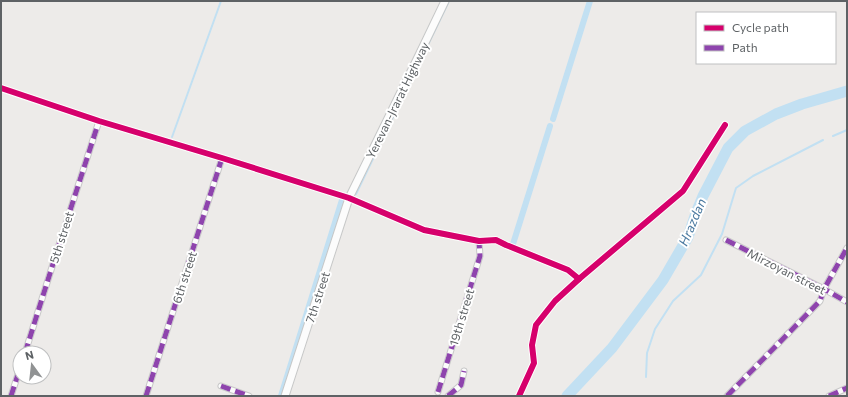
<svg xmlns="http://www.w3.org/2000/svg" width="848" height="397" font-family="Commissioner,sans-serif">
<rect width="100%" height="100%" fill="#edebe9"/>
<g fill="none" stroke-linecap="round" stroke-linejoin="round">
<g stroke="#c2e0f2" stroke-width="2">
<polyline points="833,136 847,130"/>
<polyline points="172,137 221,1"/>
<polyline points="356,194 449,1"/>
<polyline points="646,377 647,353 655,329 673,301 701,275 722,234 736,188 753,176 823,140"/>
</g>
<g stroke="#c2e0f2" stroke-width="6">
<polyline points="553,119 590,1"/>
<polyline points="513,244 550,126"/>
<polyline points="281,396 342,200"/>
</g>
<polyline stroke="#c2e0f2" stroke-width="11" points="567,396 612,348 663,280 688,237 696,213 703,196 728,148 745,131 776,114 802,104 847,91"/>
<defs>
<g id="street">
<polyline points="1,88 99,121 222,158 349,198 424,230 479,241 496,240 506,245 568,270 579,279"/>
<polyline points="726,240 824,289 847,302"/>
<polyline points="25,353 57,251 99,121"/>
<polyline points="221,386 249,396"/>
<polyline points="438,392 480,256 479,241"/>
<polyline points="11,396 20,368"/>
<polyline points="146,396 222,158"/>
<polyline points="448,396 461,385 464,371"/>
<polyline points="519,396 534,363 532,345 536,325 555,301 579,279 683,191 725,125"/>
<polyline points="727,396 820,301 824,289 847,248"/>
<polyline points="829,396 847,388"/>
</g>
<polyline id="secondary" points="285,396 349,198 420,53 445,1"/>
</defs>
<use href="#street" stroke="#c8c8c8" stroke-width="7"/>
<use href="#secondary" stroke="#c7c8c8" stroke-width="9"/>
<use href="#street" stroke="#fcfcfc" stroke-width="5"/>
<use href="#secondary" stroke="#fcfcfc" stroke-width="7"/>
<g stroke="#8e44ad" stroke-width="5" stroke-dasharray="10 5" stroke-linecap="butt">
<polyline points="726,240 824,289 847,302"/>
<polyline points="25,353 57,251 99,121"/>
<polyline points="221,386 249,396"/>
<polyline points="438,392 480,256 479,241"/>
<polyline points="11,396 20,368"/>
<polyline points="146,396 222,158"/>
<polyline points="448,396 461,385 464,371"/>
<polyline points="727,396 820,301 824,289 847,248"/>
<polyline points="829,396 847,388"/>
</g>
<defs>
<g id="cycleway">
<polyline points="1,88 99,121 222,158 349,198 424,230 479,241 496,240 506,245 568,270 579,279"/>
<polyline points="519,396 534,363 532,345 536,325 555,301 579,279 683,191 725,125"/>
</g>
</defs>
<use href="#cycleway" stroke="#fff" stroke-width="8"/>
<use href="#cycleway" stroke="#d6006c" stroke-width="6"/>
</g>
<g text-anchor="middle" dominant-baseline="central" stroke-width="4" stroke-linejoin="round" paint-order="stroke">
<g font-size="12" fill="#5e6265" stroke="#fff">
<text transform="translate(397 100) rotate(-64)">Yerevan-Jrarat Highway</text>
<text transform="translate(61 237) rotate(-72)">5th street</text>
<text transform="translate(787 271) rotate(27)">Mirzoyan street</text>
<text transform="translate(184 277) rotate(-72)">6th street</text>
<text transform="translate(317 297) rotate(-72)">7th street</text>
<text transform="translate(461 317) rotate(-73)">19th street</text>
</g>
<g font-size="13" font-style="italic" fill="#49789f" stroke="#fff">
<text transform="translate(692 222) rotate(-67)">Hrazdan</text>
</g>
</g>
<rect width="848" height="397" fill="none" stroke="#5e6265" stroke-width="4"/>
<rect x="696" y="12" width="140" height="52" fill="#ffffff" stroke="#bfc0c1"/>
<rect x="704" y="25" width="20" height="6" fill="#d6006c" stroke="#bfc0c1"/>
<text x="732" y="32" font-size="12" fill="#5e6265">Cycle path</text>
<rect x="704" y="45" width="20" height="6" fill="#8e44ad" stroke="#bfc0c1"/>
<text x="732" y="52" font-size="12" fill="#5e6265">Path</text>
<g transform="translate(32 365) rotate(345)"><circle r="19" fill="#ffffff" stroke="#bfc0c1"/>
<path d="M0-3L7 15L0 10L-7 15Z" fill="#909293"/>
<text y="-6" font-size="11" font-weight="bold" text-anchor="middle" fill="#5e6265">N</text>
</g>
</svg>
